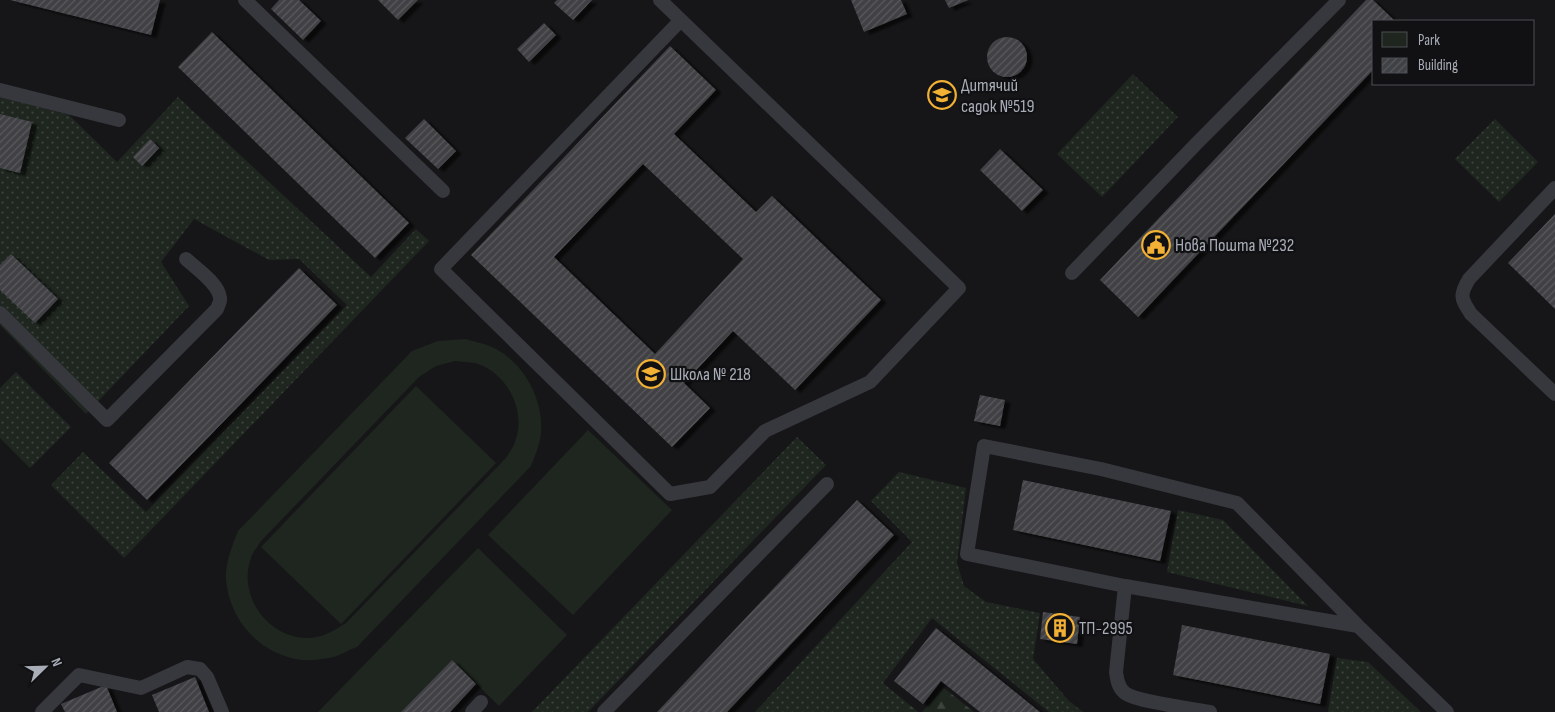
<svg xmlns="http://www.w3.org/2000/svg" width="1555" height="712" font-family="'Sofia Sans Condensed',sans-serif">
<defs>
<pattern id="green-dots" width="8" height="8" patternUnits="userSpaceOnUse" patternTransform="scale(1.25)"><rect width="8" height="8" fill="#1e261f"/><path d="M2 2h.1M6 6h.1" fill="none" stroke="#3c433d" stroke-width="1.8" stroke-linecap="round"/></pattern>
<pattern id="forest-firs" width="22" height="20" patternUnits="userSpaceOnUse" patternTransform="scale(1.25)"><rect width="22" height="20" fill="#1e261f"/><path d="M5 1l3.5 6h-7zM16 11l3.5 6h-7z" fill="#3c433d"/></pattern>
<pattern id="building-hatch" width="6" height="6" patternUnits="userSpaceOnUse" patternTransform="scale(1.25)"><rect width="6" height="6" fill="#404145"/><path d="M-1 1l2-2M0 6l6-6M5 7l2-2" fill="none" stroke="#595a5e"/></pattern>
<filter id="shadow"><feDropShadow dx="5.5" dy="3" stdDeviation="1" flood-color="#0009"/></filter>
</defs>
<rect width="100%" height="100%" fill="#161618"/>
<g fill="url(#green-dots)">
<polygon points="1133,74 1178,117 1102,197 1057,154"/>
<polygon points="0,96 69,115 117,162 178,97 371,277 416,229 429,241 124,558 51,485 83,452 146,512 347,305 299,259 269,260 194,219 161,262 189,306 86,414 0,325"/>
<polygon points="1495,119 1538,162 1499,202 1455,159"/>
<polygon points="16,372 71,427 30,468 0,438 0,388"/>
<polygon points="797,437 826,465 588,712 532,712"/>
<polygon points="899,472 966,488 957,563 964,586 986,602 1040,613 1033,659 1069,701 1083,712 1049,712 932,618 883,683 906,702 897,712 755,712 912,542 871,501"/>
<polygon points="1178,510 1223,520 1308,606 1167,572"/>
<polygon points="1337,658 1368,662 1421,712 1328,712"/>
</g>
<g fill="url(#forest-firs)">
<polygon points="944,688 974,712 922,712"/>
<polygon points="906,702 918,712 897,712"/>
</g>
<g fill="#1e261f" fill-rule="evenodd">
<path d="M466,339c8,3 18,4 26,8 33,15 55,58 48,93 -2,9 -6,18 -9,26l-174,181c-9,3 -19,10 -28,11 -9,1 -19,3 -27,2 -39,-5 -69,-35 -75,-73 -4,-19 4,-38 11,-56l174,-180 26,-10zM455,361c6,1 14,1 20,2 32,9 52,48 40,79 -2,6 -7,12 -10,17l-159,164c-11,7 -22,14 -36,15 -41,2 -73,-42 -59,-80 2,-6 7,-12 10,-17l158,-164 17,-11z"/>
<polygon points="416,386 496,463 341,624 261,547"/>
<polygon points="588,430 672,510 573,615 488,535"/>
<polygon points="478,548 567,635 499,706 452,660 401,712 318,712"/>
</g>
<g fill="url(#building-hatch)" fill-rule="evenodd" filter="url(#shadow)">
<polygon points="10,0 160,0 151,35"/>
<polygon points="279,0 299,0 321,21 303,40 271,9"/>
<polygon points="378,0 418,0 398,20"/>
<polygon points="557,0 592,0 573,20 554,3"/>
<polygon points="851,0 901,0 907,14 864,32"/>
<polygon points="945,0 968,0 949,8"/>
<polygon points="1366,0 1373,0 1395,21 1374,21 1374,69 1138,317 1100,280"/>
<polygon points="544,23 556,35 529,62 517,49"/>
<polygon points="212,32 409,223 375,258 178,67"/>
<circle cx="1007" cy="57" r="20"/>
<path d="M670,46l46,44 -42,44 82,78 16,-16 109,104 -86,90 -62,-59 -49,52 26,25 -38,39 -201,-192zM643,164l100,95 -88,95 -101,-97z"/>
<polygon points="0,114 32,122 20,173 0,168"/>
<polygon points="424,119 456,151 438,169 405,138"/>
<polygon points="150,139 159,148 142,166 133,157"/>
<polygon points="1000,149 1043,190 1022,211 980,170"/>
<polygon points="1555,214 1555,309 1508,263"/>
<polygon points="11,254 58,299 35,323 0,290 0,265"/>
<polygon points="299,268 337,305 147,500 109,463"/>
<polygon points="980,395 1005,400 1000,426 974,421"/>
<polygon points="1023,480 1171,511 1160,561 1013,530"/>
<polygon points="857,500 894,535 727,712 657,712"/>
<polygon points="1043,612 1080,617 1077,644 1040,639"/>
<polygon points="1182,625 1330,654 1320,704 1173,675"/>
<polygon points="936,628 1040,712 980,712 941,681 923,704 894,681"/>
<polygon points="452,660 476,684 450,712 401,712"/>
<polygon points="195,677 209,712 159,712 152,695"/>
<polygon points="106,685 117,712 65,712 61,704"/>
</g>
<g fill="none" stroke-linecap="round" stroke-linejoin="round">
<g stroke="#37383d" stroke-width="14">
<polyline points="245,0 443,191"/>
<polyline points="660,0 959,288 870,382 765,431 710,487 670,494 441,269 680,21"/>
<polyline points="0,90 119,120"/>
<path d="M1555,188l-86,91c-10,17 -8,19 2,35l84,80"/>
<polyline points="1072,273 1196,144 1339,0"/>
<path d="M0,313l107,107 110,-111c1,-4 4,-7 3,-11 -1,-14 -24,-30 -34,-39"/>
<path d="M1125,586l-9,86c1,7 2,16 9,21 9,8 69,16 85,19"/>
<polyline points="1358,626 1125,586 967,554 984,446 1101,469 1237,503 1358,626 1447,712"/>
<polyline points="42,712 79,675 141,688 187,667 200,669 207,677 222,712"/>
<polyline points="472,712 481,702"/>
<polyline points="604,712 827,484"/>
</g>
</g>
<defs>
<symbol id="school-ring" viewBox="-11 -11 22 22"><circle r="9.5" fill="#111113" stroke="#f2b134" stroke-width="1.5"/><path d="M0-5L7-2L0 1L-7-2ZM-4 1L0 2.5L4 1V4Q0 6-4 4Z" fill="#f2b134"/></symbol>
<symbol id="civic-ring" viewBox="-11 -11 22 22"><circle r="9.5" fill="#111113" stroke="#f2b134" stroke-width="1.5"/><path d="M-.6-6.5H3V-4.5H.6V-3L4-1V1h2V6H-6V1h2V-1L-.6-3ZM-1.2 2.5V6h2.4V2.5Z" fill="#f2b134"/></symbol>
<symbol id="building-ring" viewBox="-11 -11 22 22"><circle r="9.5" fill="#111113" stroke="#f2b134" stroke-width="1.5"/><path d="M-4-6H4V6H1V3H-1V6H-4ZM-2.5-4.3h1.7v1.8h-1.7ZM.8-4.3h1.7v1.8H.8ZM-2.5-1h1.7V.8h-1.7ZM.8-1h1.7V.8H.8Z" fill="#f2b134"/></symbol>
</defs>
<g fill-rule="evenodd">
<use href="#school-ring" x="926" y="79" width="32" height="32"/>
<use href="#civic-ring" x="1140" y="229" width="32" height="32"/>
<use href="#school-ring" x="635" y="358" width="32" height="32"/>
<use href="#building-ring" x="1044" y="612" width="32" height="32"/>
</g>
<g text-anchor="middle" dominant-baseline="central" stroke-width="4.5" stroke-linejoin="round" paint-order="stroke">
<g font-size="18" fill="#a8adb8" stroke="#111113" text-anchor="start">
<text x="961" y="85">Дитячий<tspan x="961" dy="21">садок №519</tspan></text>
<text x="1175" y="245">Нова Пошта №232</text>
<text x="670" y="374">Школа № 218</text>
<text x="1079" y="628">ТП-2995</text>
</g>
</g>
<rect x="1372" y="20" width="162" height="65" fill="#111113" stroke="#4d4f55"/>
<rect x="1382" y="32" width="25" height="15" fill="#1e261f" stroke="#4d4f55"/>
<text x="1418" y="45" font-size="15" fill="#a8adb8">Park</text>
<rect x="1382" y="58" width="25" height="15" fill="url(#building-hatch)" stroke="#4d4f55"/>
<text x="1418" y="70" font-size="15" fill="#a8adb8">Building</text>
<g transform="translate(45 667) rotate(67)" stroke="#111113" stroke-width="4" paint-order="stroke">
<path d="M0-4L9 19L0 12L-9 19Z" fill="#a8adb8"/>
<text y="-8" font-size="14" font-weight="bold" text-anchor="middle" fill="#a8adb8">N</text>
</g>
</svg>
